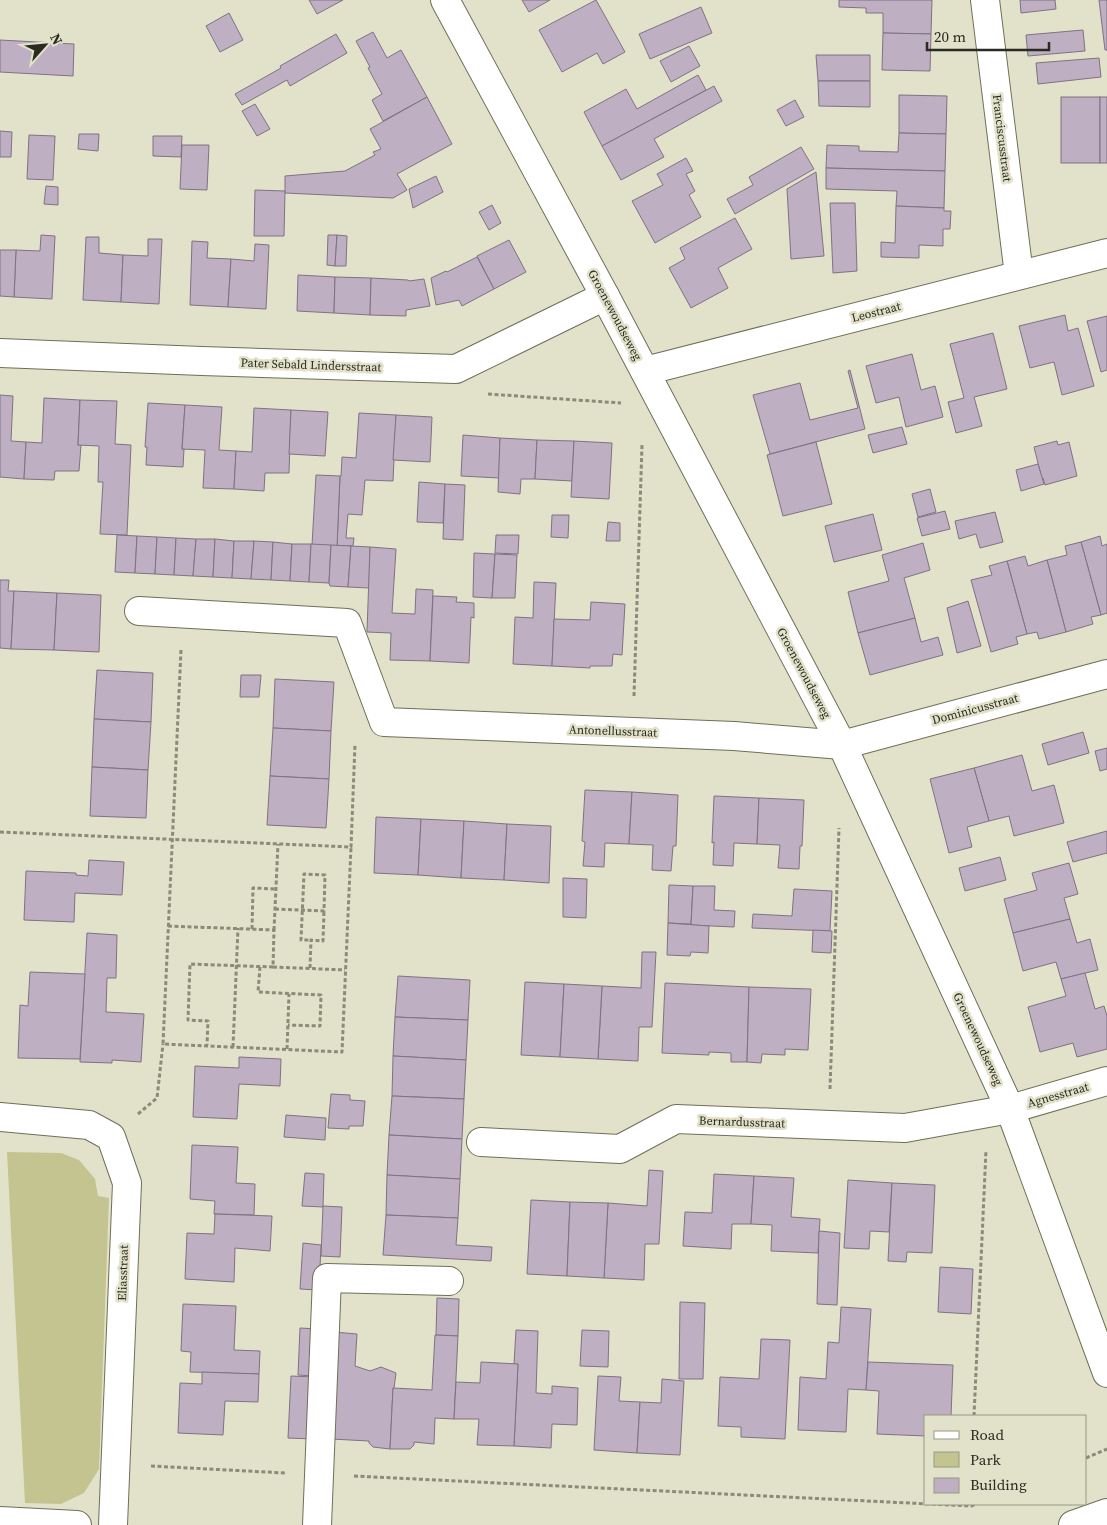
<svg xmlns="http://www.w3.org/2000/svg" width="1107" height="1525" font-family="'Source Serif 4',serif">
<rect width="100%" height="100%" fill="#e1e2c9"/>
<polygon fill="#c3c48f" points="7,1152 61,1153 79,1160 95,1179 98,1196 109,1198 99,1469 84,1493 61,1504 25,1503"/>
<g fill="#bfafc3" stroke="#807184">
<polygon points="309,0 343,0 317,14"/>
<polygon points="522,0 550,0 529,12"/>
<polygon points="596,0 625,52 603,64 597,53 562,72 539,30"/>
<polygon points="839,0 932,0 931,34 883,33 883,13 866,13 866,8 839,7"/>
<polygon points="1020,0 1055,0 1056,9 1021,13"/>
<polygon points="1099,0 1107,0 1107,50 1105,50"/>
<polygon points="701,7 712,33 650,59 639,34"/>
<polygon points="229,13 243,40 220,52 206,26"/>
<polygon points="1083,30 1085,51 1028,56 1026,35"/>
<polygon points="373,32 387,58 401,50 427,97 383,121 372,100 382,94 368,68 370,67 356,41"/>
<polygon points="883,33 931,34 930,71 882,70"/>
<polygon points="336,34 347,53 290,86 287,80 242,105 235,94 281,68 280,66"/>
<polygon points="0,40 74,44 73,76 0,72"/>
<polygon points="689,46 700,66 671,82 660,61"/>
<polygon points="816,55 870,55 870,81 818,81"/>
<polygon points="1099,58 1101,77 1038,84 1036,63"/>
<polygon points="698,75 706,90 602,146 584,112 626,89 637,109"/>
<polygon points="818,81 870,81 870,107 819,106"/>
<polygon points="714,86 722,101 654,139 664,157 621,180 602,146"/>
<polygon points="899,95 947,96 946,134 899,133"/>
<polygon points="427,97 452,144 397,174 407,190 393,198 285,193 285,176 345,171 375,155 373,152 381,149 370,129"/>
<rect x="1061" y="97" width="39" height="66"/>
<rect x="1100" y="97" width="7" height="66"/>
<polygon points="795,100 804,117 786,126 777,110"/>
<polygon points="255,104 270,129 257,136 242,111"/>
<polygon points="0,131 12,132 11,157 0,157"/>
<polygon points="899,133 946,134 945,171 826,168 827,145 859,146 859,151 898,152"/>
<polygon points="79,134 99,134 98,151 78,149"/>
<polygon points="29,135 55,136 53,180 27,179"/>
<polygon points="153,136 182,136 181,157 153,156"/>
<polygon points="182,145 209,145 207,190 180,189"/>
<polygon points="801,147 814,169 735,214 727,199 753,185 749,177"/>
<polygon points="686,158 693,171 686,174 695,191 689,195 701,217 655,243 632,201 663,185 657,174"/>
<polygon points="826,168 945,171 944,208 896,206 897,191 826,189"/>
<polygon points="816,172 824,256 791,259 787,189"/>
<polygon points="436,176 443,192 413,208 409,189"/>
<polygon points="46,186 58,187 58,205 44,204"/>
<polygon points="255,190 285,191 284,236 254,236"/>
<polygon points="830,203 855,203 857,271 833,273"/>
<polygon points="492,205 501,223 489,230 479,212"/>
<polygon points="896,206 944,208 944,211 951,211 950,229 943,229 943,246 919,245 919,258 881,257 881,242 895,243"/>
<polygon points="735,218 752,249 718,268 728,288 691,308 669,268 685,259 680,248"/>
<polygon points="41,235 55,236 52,299 14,297 16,250 40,251"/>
<polygon points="328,235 337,235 335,266 327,265"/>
<polygon points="337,235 347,236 346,266 335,266"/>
<polygon points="86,237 99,237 99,253 123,255 121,302 83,300"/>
<polygon points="148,239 162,239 159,304 121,302 123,255 148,256"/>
<polygon points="509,240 526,272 494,289 477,256"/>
<polygon points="192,241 208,242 207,258 231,259 228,307 190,305"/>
<polygon points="255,244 269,245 266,309 228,307 231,259 254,261"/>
<polygon points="0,250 16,250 14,297 0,296"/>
<polygon points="477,257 494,289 462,306 459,300 436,305 431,278 446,271 447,272"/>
<polygon points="298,275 335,277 334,313 297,311"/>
<polygon points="335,277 371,278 370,315 334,313"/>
<polygon points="371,278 408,280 409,281 424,279 430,306 406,310 406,316 370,315"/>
<polygon points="1065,315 1068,331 1078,328 1094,386 1062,395 1054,362 1030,368 1019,326"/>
<polygon points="1107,316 1107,370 1101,372 1087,321"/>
<polygon points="993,333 1007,389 974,397 982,426 956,433 948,402 964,398 950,344"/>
<polygon points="912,354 921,390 935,386 943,417 906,427 899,397 876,403 866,366"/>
<polygon points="850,370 865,429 770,454 753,395 800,383 810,420 858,408 848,371"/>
<polygon points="0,395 13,396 11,441 26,442 24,479 0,477"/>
<polygon points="44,398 80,400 78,445 81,445 79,471 55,471 54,480 24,479 26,442 42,443"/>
<polygon points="80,400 117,401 115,444 131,445 127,535 100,534 103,482 98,482 99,446 78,445"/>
<polygon points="148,403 185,405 182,449 184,449 183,467 146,465 147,447 145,447"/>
<polygon points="185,405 222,407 219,450 236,451 234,489 203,488 205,450 182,449"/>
<polygon points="254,408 291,410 289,473 265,473 264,491 234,489 236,451 252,452"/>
<polygon points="291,410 328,412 325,456 289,454"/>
<polygon points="359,413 396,415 393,481 365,480 362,515 348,514 346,538 354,538 353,546 337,546 340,476 341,476 342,457 356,458"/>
<polygon points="396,415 432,417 430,462 393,460"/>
<polygon points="902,427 907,444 873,453 868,435"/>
<polygon points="463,435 500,438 499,478 461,476"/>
<polygon points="500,438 537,440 535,479 521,479 520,494 498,492"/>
<polygon points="537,440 574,441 572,481 535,479"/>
<polygon points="574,441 612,443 609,499 571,497"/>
<polygon points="1057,441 1058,445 1069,442 1077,476 1045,485 1043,478 1042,479 1034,447"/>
<polygon points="816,442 832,504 783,516 767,455"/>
<polygon points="1038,464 1044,484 1021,491 1016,470"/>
<polygon points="316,475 340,476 337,546 312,545"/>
<polygon points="419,482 445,484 443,523 417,522"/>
<polygon points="445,484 465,485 463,540 443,539"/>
<polygon points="930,489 936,512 918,517 912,494"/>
<polygon points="945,511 950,529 922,536 917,518"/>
<polygon points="995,512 1003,542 980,548 976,534 959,539 955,521"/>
<polygon points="873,514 882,550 834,562 825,526"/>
<polygon points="552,515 569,515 568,538 551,537"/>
<polygon points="608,522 620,523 620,541 606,541"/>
<polygon points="117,535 137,536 135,573 115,572"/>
<polygon points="496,535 519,535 518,554 495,553"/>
<polygon points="137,536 157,537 155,574 135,573"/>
<polygon points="1100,536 1102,546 1107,544 1107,613 1101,615 1081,542"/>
<polygon points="157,537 176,538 174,575 155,574"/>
<polygon points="176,538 196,539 193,576 174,575"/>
<polygon points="196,539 215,539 213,577 193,576"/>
<polygon points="215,539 234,541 232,578 213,577"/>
<polygon points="234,541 254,541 251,579 232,578"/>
<polygon points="254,541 273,542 271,580 251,579"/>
<polygon points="273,542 292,544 290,581 271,580"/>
<polygon points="1081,542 1101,615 1091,617 1093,624 1066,632 1047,560 1067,555 1065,546"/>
<polygon points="923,543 930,570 904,578 915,618 858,633 848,592 889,581 882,555"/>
<polygon points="292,544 311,544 309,582 290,581"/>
<polygon points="311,544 331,545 329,583 309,582"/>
<polygon points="331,545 351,546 348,587 330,586 329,583"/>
<polygon points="351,546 370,547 369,588 348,587"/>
<polygon points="370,547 396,549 392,613 415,614 416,589 433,590 430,661 390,660 391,633 367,632"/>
<polygon points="474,553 495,554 492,598 473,597"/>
<polygon points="495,554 517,555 515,598 492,598"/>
<polygon points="1025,556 1028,566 1047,560 1066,632 1039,639 1037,632 1027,634 1007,561"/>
<polygon points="1007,561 1027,634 1016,637 1018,644 991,652 971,580 992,575 989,566"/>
<polygon points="0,580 9,580 8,591 14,591 11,649 0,648"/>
<polygon points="534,582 556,583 552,666 513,664 515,617 533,618"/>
<polygon points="14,591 57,593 54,650 11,649"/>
<polygon points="57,593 101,595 99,652 54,650"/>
<polygon points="433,596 457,597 456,602 474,603 474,618 471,617 469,663 430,661"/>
<polygon points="968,601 981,646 957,653 947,608"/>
<polygon points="591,602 625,604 622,655 613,654 612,666 590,666 590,668 552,666 554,619 590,620"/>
<polygon points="915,618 921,642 938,637 943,655 870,675 858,633"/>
<polygon points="97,670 153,673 151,722 94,719"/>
<polygon points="241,675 261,675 259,697 240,697"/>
<polygon points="275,679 334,682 331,731 273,728"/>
<polygon points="94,719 151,722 148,770 92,767"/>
<polygon points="273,728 331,731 329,779 270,776"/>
<polygon points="1083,732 1089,753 1048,765 1042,744"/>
<polygon points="1107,748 1107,769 1100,771 1095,751"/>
<polygon points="1022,755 1032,791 1054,785 1064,823 1014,836 1009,816 989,821 974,768"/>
<polygon points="92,767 148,770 146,818 90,816"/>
<polygon points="974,768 989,821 967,827 972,847 949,853 930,779"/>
<polygon points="270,776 329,779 326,828 267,825"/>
<polygon points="585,790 632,792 629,844 605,843 604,867 583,866 585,842 582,841"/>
<polygon points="632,792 678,795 676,846 673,846 671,871 652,870 653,845 629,844"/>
<polygon points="714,796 759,798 757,844 734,843 733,866 713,865 714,842 712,843"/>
<polygon points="759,798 804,800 802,846 800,846 799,869 778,868 780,845 757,844"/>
<polygon points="376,817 421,819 418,875 374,873"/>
<polygon points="421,819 464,821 461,878 418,875"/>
<polygon points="464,821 507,824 504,880 461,878"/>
<polygon points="507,824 551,826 549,883 504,880"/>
<polygon points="1107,831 1107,853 1073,862 1067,842"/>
<polygon points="1000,857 1006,880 965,891 959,868"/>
<polygon points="89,860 124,862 122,895 75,893 74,922 24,920 26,871 76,873 76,875 88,876"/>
<polygon points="1069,863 1078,894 1064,898 1070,919 1013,933 1004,899 1037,890 1032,873"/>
<polygon points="563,878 587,879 586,918 563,917"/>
<polygon points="669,885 693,886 691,924 668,923"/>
<polygon points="693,886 715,886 714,910 735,911 734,927 691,925"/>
<polygon points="794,889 832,891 830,931 752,928 753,914 792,916"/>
<polygon points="1070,919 1077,943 1090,939 1098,970 1061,979 1056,962 1023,971 1013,933"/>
<polygon points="668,923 709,926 708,953 691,952 690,956 667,955"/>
<polygon points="813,930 832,931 831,953 812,952"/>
<polygon points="87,933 117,935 116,978 107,978 106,1012 144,1014 141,1062 112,1060 112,1063 80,1062"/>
<polygon points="642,952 656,952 652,1027 639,1027 638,1061 598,1059 602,986 641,988"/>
<polygon points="30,972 85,974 80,1059 18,1058 20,1005 28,1006"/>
<polygon points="1085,973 1095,1009 1104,1006 1107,1016 1107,1049 1077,1057 1073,1043 1040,1052 1028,1007 1066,996 1061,979"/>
<polygon points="398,976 470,980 468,1020 395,1017"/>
<polygon points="525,982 564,984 560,1057 521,1055"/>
<polygon points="665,983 749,987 747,1062 731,1062 731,1053 709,1052 709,1055 662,1053"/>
<polygon points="564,984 602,986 598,1059 560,1057"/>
<polygon points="749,987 811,989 808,1050 785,1049 785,1055 762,1054 761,1063 747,1062"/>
<polygon points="395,1017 468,1020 466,1060 393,1056"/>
<polygon points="393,1056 466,1060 464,1099 392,1096"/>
<polygon points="239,1057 281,1059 280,1086 239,1084 237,1119 193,1117 195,1066 239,1068"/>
<polygon points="331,1094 350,1095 350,1100 365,1101 363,1126 349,1126 349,1129 328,1128"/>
<polygon points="392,1096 464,1099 462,1139 389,1135"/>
<polygon points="286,1115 326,1118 325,1140 284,1137"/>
<polygon points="389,1135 462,1139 460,1179 387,1175"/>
<polygon points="192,1145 238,1147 236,1183 255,1184 254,1215 214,1214 215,1201 190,1199"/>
<polygon points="649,1170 663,1171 659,1244 645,1244 644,1280 604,1278 608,1203 647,1206"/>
<polygon points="305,1173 324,1174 323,1207 302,1206"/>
<polygon points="714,1174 754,1176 751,1224 732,1224 731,1249 683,1246 685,1212 712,1213"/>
<polygon points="387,1175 460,1179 458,1218 386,1215"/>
<polygon points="754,1176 794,1178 791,1217 820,1219 818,1253 771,1251 772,1225 751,1224"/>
<polygon points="848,1180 892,1183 889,1232 870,1231 869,1249 844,1248"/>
<polygon points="892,1183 935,1185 932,1253 907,1252 906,1262 888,1261"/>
<polygon points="531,1200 570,1202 567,1276 527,1274"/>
<polygon points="570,1202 608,1203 604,1278 567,1276"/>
<polygon points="323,1206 342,1207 340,1257 321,1256"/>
<polygon points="215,1214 272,1216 270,1251 235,1248 234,1282 185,1279 187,1233 214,1234"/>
<polygon points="386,1215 458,1218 456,1245 492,1247 491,1261 383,1255"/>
<polygon points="819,1231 840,1233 837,1305 817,1304"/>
<polygon points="303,1243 321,1245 319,1290 300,1289"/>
<polygon points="940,1267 973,1269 971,1314 938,1312"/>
<polygon points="437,1298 459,1299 458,1336 436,1335"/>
<polygon points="680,1302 705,1303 703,1379 679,1379"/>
<polygon points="183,1304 236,1306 234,1350 260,1351 259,1374 190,1372 191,1352 181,1351"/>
<polygon points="841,1307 871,1309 866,1390 848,1389 846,1432 798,1430 800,1377 826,1379 828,1342 839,1343"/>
<polygon points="300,1328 317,1329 315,1376 298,1375"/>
<polygon points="516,1330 538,1331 536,1393 552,1394 552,1386 578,1388 577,1425 552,1424 551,1448 514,1446 518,1364 514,1364"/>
<polygon points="582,1330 609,1331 608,1367 580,1366"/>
<polygon points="334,1332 357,1334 355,1366 370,1371 381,1367 396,1373 394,1388 393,1388 390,1449 373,1447 369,1443 369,1441 331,1439"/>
<polygon points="435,1335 458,1336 454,1419 435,1418 434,1444 414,1442 414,1445 410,1449 390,1449 393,1388 432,1390"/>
<polygon points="761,1339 790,1340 785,1439 741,1437 741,1427 718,1426 720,1377 759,1379"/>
<polygon points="481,1362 518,1364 514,1446 477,1445 479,1419 454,1419 456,1382 480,1383"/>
<polygon points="868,1362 953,1365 951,1416 926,1416 926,1436 877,1434 879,1391 866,1390"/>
<polygon points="202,1372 259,1374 258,1402 225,1401 223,1435 178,1433 180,1383 202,1384"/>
<polygon points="291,1376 315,1377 313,1439 288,1438"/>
<polygon points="598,1376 621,1377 619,1401 640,1402 637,1453 594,1450"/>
<polygon points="662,1379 684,1381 680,1455 637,1453 640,1402 661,1403"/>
</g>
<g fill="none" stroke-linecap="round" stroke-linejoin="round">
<defs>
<g id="minor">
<polyline points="445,0 605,296 842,745 1010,1109 1107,1373"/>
<polyline points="985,0 1019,275"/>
<polyline points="0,353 202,361 456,369 605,296"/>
<polyline points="645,371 1107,253"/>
<polyline points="139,611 347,623 384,722 734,736 842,745 1107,674"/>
<polyline points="0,1117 89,1125 111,1137 127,1183 113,1525"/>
<polyline points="481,1142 620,1149 676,1119 905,1128 1010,1109 1107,1081"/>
<polyline points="0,1521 77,1525"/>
<polyline points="317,1525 327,1278 449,1281"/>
<polyline points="1073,1525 1107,1513"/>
</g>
</defs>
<use href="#minor" stroke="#6f6f59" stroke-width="30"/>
<g stroke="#8a8b79" stroke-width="3" stroke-dasharray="4 2.5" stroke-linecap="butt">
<polyline points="488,394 621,403"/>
<polyline points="181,650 163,1044 342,1052 351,847"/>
<polyline points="634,696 642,445"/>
<polyline points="0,832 351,847 355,744"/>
<polyline points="275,909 324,911 325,875 304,874 301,940 311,940"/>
<polyline points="168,926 274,930 273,967 190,964 188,1020 208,1021 207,1045"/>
<polyline points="252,929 253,888 276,889"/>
<polyline points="274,930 278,844"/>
<polyline points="260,967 258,992 321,995 320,1026 288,1025"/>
<polyline points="273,967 345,970"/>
<polyline points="310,968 311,940 323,941 324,911"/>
<polyline points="233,1047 238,928"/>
<polyline points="287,1049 289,994"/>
<polyline points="830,1089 839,828"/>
<polyline points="138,1114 157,1098 163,1044"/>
<polyline points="974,1416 986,1150"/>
<polyline points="1086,1458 1107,1449"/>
<polyline points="151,1466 285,1473"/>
<polyline points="354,1476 971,1506 976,1504"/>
</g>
<use href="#minor" stroke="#fff" stroke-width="28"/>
</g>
<g text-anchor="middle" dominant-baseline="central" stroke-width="5" stroke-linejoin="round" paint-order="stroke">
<g font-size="12" fill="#292a20" stroke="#e1e2c9">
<text transform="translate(1002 138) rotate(83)">Franciscusstraat</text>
<text transform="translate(876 312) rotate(-14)">Leostraat</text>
<text transform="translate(615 315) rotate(62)">Groenewoudseweg</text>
<text transform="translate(311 365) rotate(2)">Pater Sebald Lindersstraat</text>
<text transform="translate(804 673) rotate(62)">Groenewoudseweg</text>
<text transform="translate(975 709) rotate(-15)">Dominicusstraat</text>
<text transform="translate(613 731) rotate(2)">Antonellusstraat</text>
<text transform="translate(978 1039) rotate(65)">Groenewoudseweg</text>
<text transform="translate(1058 1095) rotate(-16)">Agnesstraat</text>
<text transform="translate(742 1122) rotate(2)">Bernardusstraat</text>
<text transform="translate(123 1273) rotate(-88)">Eliasstraat</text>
</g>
</g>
<rect x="924" y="1415" width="162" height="90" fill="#e1e2c9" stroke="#979885"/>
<rect x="934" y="1431" width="25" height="8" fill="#ffffff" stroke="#979885"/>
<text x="970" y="1440" font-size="15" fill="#292a20">Road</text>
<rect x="934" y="1452" width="25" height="15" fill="#c3c48f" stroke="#979885"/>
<text x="970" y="1465" font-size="15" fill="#292a20">Park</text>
<rect x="934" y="1478" width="25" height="15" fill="#bfafc3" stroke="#979885"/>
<text x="970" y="1490" font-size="15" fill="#292a20">Building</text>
<g transform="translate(45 45) rotate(63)" stroke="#e1e2c9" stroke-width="4" paint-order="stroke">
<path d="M0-4L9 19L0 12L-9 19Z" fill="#292a20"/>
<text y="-8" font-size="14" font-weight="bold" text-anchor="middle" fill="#292a20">N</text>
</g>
<path d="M927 42v8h122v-8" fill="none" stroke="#292a20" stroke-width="2.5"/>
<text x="934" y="42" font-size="15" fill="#292a20" stroke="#e1e2c9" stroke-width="4" paint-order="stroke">20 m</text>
</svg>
